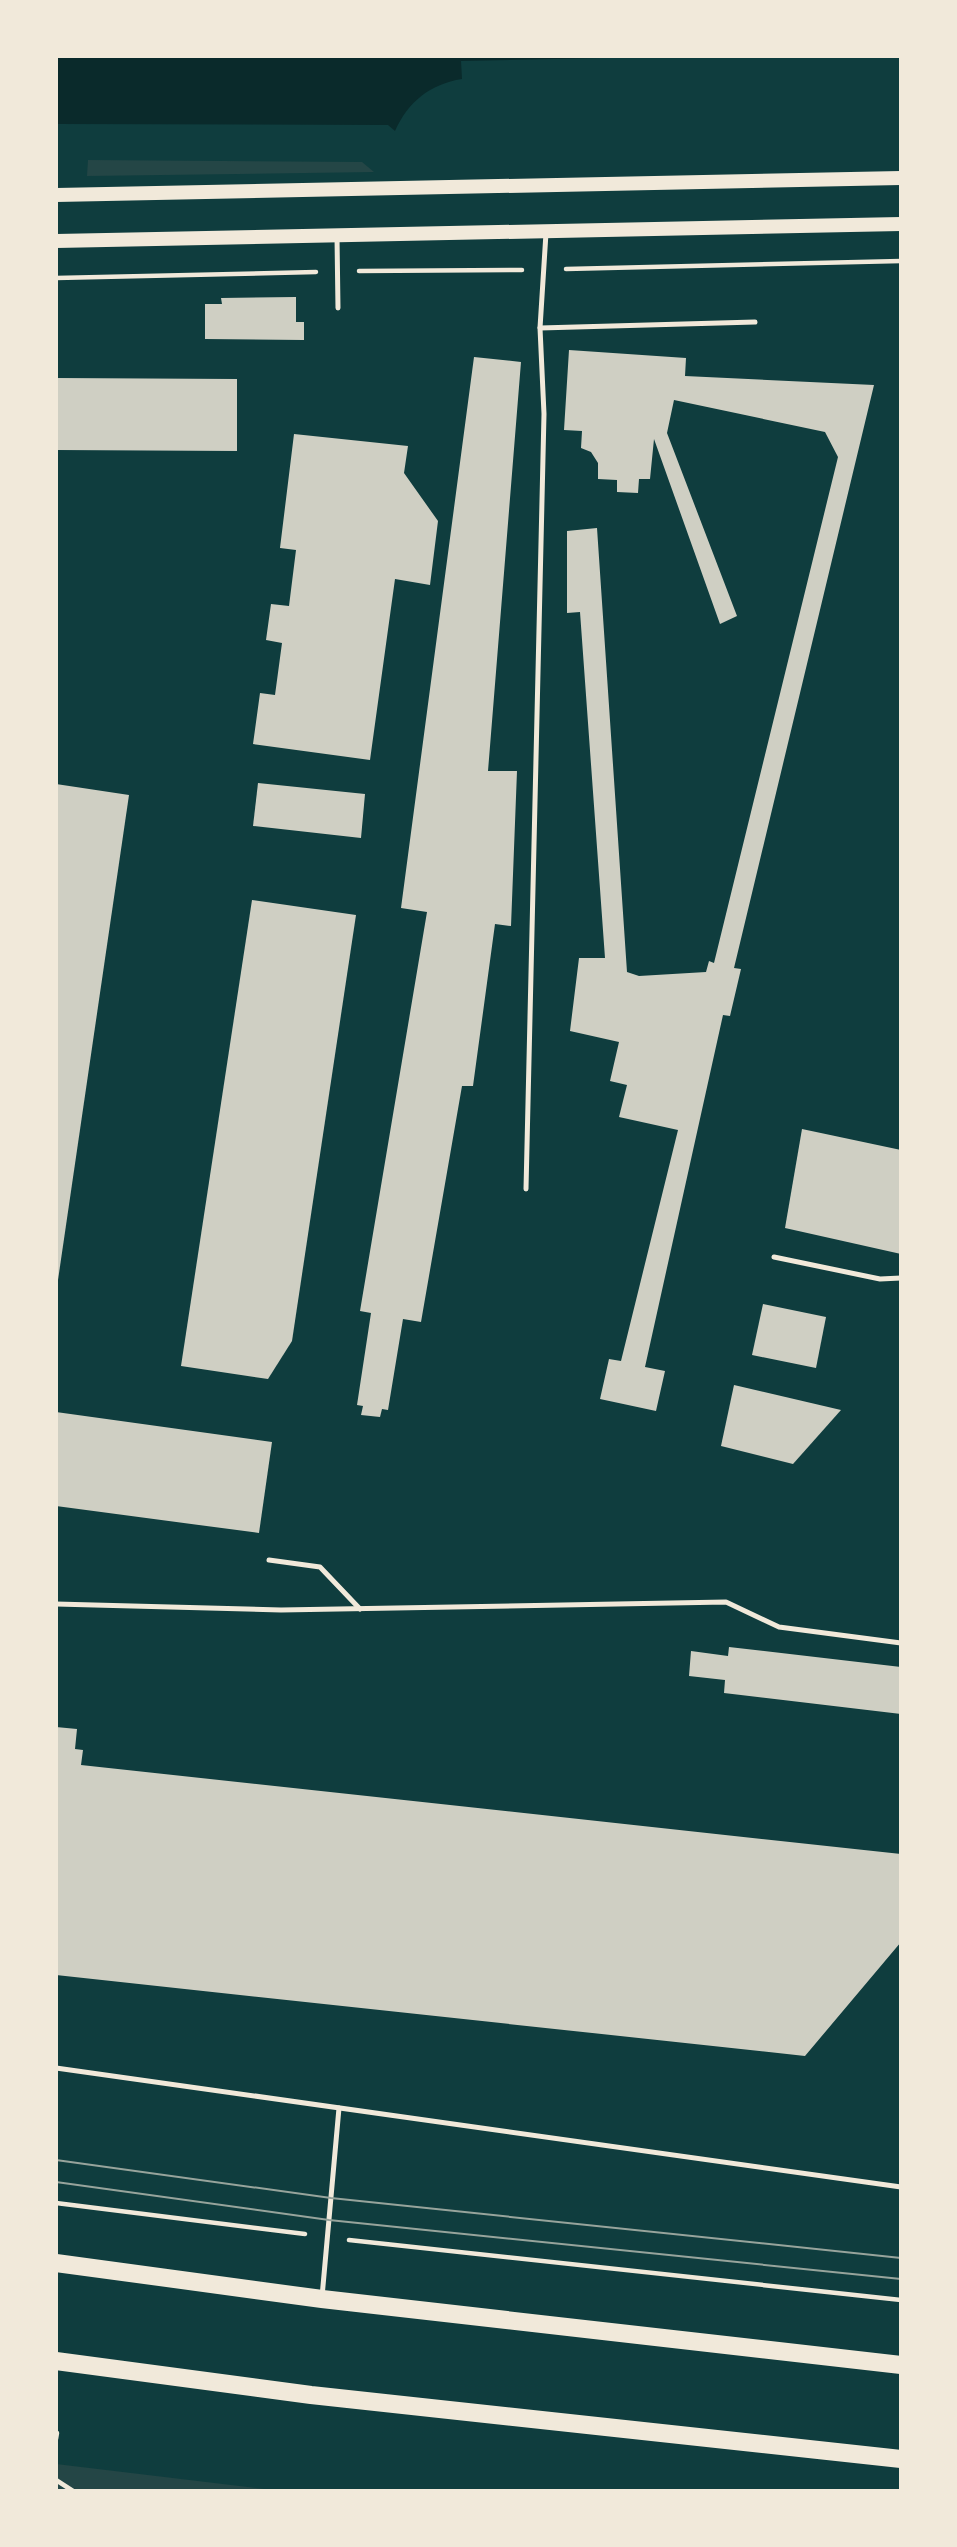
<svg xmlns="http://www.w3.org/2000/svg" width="957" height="2547" font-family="Commissioner,sans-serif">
<rect width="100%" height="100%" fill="#0f3d3e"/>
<g fill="#244646">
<polygon points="88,160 362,162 374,172 87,176"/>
<polygon points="56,2464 280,2491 56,2491"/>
</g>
<path fill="#0a2a2b" d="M56,56h635l-230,5 1,18c-32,5 -54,23 -67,52l-7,-6 -332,-1z"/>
<g fill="#cfcfc3">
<polygon points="296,297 296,322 304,322 304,340 205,339 205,304 222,304 221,298"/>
<polygon points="569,350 686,358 685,376 874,385 734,968 741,969 730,1016 723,1015 645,1367 665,1371 656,1411 600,1399 609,1359 621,1361 678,1130 619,1117 627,1085 610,1081 619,1042 570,1031 579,958 605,958 580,612 567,613 567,531 597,528 627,972 639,976 706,972 709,961 714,963 838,457 825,432 674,400 667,433 737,616 720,624 654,439 650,479 639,479 638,493 617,492 617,480 598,479 598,463 591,452 581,448 582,431 564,430"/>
<polygon points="474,357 521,362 488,771 517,771 511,926 495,924 473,1086 462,1086 421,1322 403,1319 388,1410 382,1409 380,1417 361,1415 363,1406 357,1405 371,1313 360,1311 427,912 401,908"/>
<polygon points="56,378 237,379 237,451 56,450"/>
<polygon points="294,434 408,446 404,473 438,521 430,585 395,579 370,760 253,744 260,693 275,695 282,643 266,640 271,604 289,606 296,550 280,548"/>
<polygon points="258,783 365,794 361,838 253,826"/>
<polygon points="56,784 129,795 58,1280 56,1280"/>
<polygon points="252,900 356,915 292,1341 268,1379 181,1366"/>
<polygon points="802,1129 901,1150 901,1254 785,1228"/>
<polygon points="763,1304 826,1317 816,1368 752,1355"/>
<polygon points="734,1385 841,1410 793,1464 721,1446"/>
<polygon points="56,1412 272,1442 259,1533 56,1506"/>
<polygon points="729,1647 901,1667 901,1714 724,1693 725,1680 689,1676 691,1651 728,1656"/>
<polygon points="56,1727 77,1729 75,1749 83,1750 81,1765 901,1854 901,1942 805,2056 56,1975"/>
</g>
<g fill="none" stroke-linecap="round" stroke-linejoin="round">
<g stroke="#f1e9da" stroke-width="4.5">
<polyline points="566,269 901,261"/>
<polyline points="359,271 522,270"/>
<polyline points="56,278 316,272"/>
<polyline points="56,2203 305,2234"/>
<polyline points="349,2240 901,2300"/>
<polyline points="56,2439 57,2433"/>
<polyline points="56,2480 73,2491"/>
</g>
<g stroke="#f1e9da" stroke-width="5">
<polyline points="337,237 338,308"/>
<polyline points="540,328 755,322"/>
<polyline points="526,1189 544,414 540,328 546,233"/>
<polyline points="774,1257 880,1279 901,1278"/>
<polyline points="269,1560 320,1567 360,1609"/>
<polyline points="56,1604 281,1610 726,1602 779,1627 901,1643"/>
<polyline points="56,2068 901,2187"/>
<polyline points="322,2297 339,2108"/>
</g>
<g stroke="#f1e9da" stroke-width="14">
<polyline points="56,195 901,178"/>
<polyline points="56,241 901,224"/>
</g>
<g stroke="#f1e9da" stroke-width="18">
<polyline points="56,2263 322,2299 901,2365"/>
<polyline points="56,2361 311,2395 901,2459"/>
</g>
<g stroke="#97a49c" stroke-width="2">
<polyline points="56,2160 331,2198 901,2258"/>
<polyline points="56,2182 329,2220 901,2279"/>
</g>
</g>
<rect width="957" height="2547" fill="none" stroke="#f1e9da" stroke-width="116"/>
</svg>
